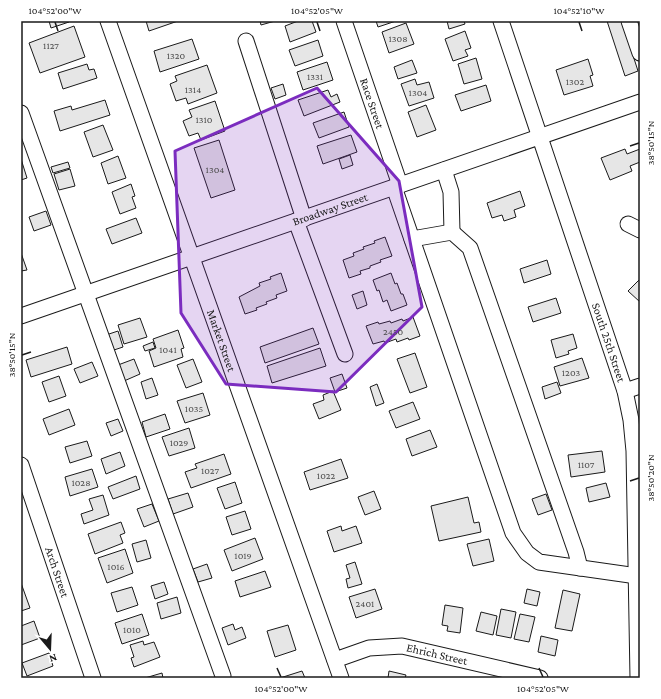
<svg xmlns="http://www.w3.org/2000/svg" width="661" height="699" font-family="'Crimson Pro',serif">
<rect width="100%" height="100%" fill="#fff"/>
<g fill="#e6e6e6" stroke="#1a1a1a">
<polygon points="49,21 69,21 69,22 51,28"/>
<polygon points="146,21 178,21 149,31"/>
<polygon points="260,21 275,21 261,25"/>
<polygon points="298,21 312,21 316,32 290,42 285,26"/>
<polygon points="376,21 396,21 378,27"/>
<polygon points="447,21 464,21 465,24 449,29"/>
<polygon points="607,21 622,21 638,71 625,76"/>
<polygon points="406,23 414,44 389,53 382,32"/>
<polygon points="74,26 85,57 40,73 29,43"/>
<polygon points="465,31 471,48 465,50 468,56 453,61 445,39"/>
<polygon points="192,39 199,59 160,72 154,51"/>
<polygon points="318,40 323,56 295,66 289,50"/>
<polygon points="476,58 482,79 464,84 458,64"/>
<polygon points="588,59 593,75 590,76 593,86 564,95 556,70"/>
<polygon points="412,60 417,73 398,79 394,67"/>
<polygon points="327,62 333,80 303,90 297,72"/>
<polygon points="87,64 89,70 94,69 97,78 63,89 58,73"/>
<polygon points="207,65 217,93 188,104 186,98 176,101 170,84 177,81 175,76"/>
<polygon points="415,79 417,85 429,82 434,98 409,106 401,84"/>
<polygon points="283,84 286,95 275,99 271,88"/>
<polygon points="486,85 491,101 461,111 455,95"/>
<polygon points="328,90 331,97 337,94 340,102 304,116 298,100"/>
<polygon points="105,100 110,115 60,131 54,111 71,106 72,110"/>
<polygon points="215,101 225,131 201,140 198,133 189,136 183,121 192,117 189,110"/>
<polygon points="426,105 436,130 417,137 408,112"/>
<polygon points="344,112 349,127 319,138 313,123"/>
<polygon points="103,125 113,150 93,157 84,132"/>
<polygon points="351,135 357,152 323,164 317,146"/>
<polygon points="219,140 235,190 211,198 194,148"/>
<polygon points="625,149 627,154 640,149 640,162 630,166 632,171 610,180 601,158"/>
<polygon points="350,155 353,165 342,169 339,159"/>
<polygon points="118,156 126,178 108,184 101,163"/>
<polygon points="21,159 27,178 21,180"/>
<polygon points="68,162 70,168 53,173 51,167"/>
<polygon points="70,169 75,186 59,190 54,174"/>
<polygon points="131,184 135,196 132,197 136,208 120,214 112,192"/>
<polygon points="520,191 525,206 514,210 516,217 504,221 502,215 492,218 487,203"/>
<polygon points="46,211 51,225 34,231 29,217"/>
<polygon points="136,218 142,233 112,244 106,229"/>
<polygon points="385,237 392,256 380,260 381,262 370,266 370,268 360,271 361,274 349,278 343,260 354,256 353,253 364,249 363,247 375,243 374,241"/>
<polygon points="21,253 27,270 21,271"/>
<polygon points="547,260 551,274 524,283 520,269"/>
<polygon points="281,273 287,291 276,295 277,298 266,302 267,304 256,308 257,310 245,314 239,297 260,286 259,283 271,279 270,277"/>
<polygon points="391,273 395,284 397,283 401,294 403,294 407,305 391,311 387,300 383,302 379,290 377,291 373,280"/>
<polygon points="640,279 640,302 628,291"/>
<polygon points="363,291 367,305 357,309 352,295"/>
<polygon points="556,298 561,313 533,322 528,307"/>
<polygon points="413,317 420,336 409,340 408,338 397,342 396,339 385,343 384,341 373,344 366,326 378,322 379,324 390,321 391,323 402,319 403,321"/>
<polygon points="140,318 147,337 124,344 118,325"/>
<polygon points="313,328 319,344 265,363 260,347"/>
<polygon points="178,330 184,348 181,349 183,357 154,367 149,351 156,348 153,339"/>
<polygon points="118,331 123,347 111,351 106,335"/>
<polygon points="573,334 577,348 568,351 569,354 556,358 551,340"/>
<polygon points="153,342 155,348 145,351 143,346"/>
<polygon points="67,347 72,364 31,377 26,360"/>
<polygon points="320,348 326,366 272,383 267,366"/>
<polygon points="415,353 427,387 410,393 397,359"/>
<polygon points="582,358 589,378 560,386 554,367"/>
<polygon points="134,359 140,374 124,381 118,365"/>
<polygon points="193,359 202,382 186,388 177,365"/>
<polygon points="92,362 98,376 80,383 74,369"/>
<polygon points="342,374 347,388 335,392 330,378"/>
<polygon points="59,376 66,396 49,402 42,382"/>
<polygon points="152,378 158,395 146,399 141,382"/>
<polygon points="557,382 561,393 545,399 542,387"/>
<polygon points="377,384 384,403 376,406 370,387"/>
<polygon points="333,391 341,410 319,419 313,404 324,400 323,395"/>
<polygon points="203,393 210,415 185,423 177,401"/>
<polygon points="413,402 420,419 396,428 389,411"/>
<polygon points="69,409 75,425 49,435 43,419"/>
<polygon points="165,414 170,429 146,437 142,422"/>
<polygon points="118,419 123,431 111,436 106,423"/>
<polygon points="189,428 195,448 169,456 162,437"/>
<polygon points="430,430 437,447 412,456 406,439"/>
<polygon points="87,441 92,456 70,463 65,447"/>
<polygon points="602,451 605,472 571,477 568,455"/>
<polygon points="120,452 125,466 106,474 101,459"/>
<polygon points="224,454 231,474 191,488 185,472 197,468 195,464"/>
<polygon points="341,459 348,478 310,490 304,472"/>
<polygon points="92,469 98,487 70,496 65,477"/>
<polygon points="136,476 140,489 113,499 108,487"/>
<polygon points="235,482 242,503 225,509 217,488"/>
<polygon points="606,483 610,497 589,502 586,488"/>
<polygon points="374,491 381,509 365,515 358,497"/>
<polygon points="188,493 193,507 173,514 168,499"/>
<polygon points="546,494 552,510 538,515 532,499"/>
<polygon points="103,495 109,515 84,524 81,514 93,510 89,499"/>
<polygon points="468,497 474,523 479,522 481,532 439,541 431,506"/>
<polygon points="152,504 159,521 144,527 137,509"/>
<polygon points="245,511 251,529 232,535 226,517"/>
<polygon points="121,522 125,533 120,535 123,543 95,554 88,534"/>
<polygon points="341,526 342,531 356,526 362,543 334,552 327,531"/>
<polygon points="255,538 263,559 232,571 224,550"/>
<polygon points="489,539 494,561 473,566 467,544"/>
<polygon points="146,540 151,558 137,562 132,544"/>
<polygon points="125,549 133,573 107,583 98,558"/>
<polygon points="355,562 362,584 348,588 346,579 350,578 346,565"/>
<polygon points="207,564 212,578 198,582 193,569"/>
<polygon points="265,571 271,587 240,597 235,581"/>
<polygon points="164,582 168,594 155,599 151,586"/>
<polygon points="21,583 30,608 21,611"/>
<polygon points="132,587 138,605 117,612 111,593"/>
<polygon points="375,589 382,609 356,618 349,597"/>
<polygon points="527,589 540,592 537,606 524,603"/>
<polygon points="563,590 580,594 572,631 555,628"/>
<polygon points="177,597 181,613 161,619 157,603"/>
<polygon points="445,605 463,608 460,633 447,631 448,626 442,625"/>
<polygon points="501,609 516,612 511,638 496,635"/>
<polygon points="481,612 497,616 493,635 476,631"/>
<polygon points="142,614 149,635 122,644 115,623"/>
<polygon points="520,614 535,617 529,642 514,639"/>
<polygon points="34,621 40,638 21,645 21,626"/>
<polygon points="233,624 235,630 242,627 246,638 228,645 222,628"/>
<polygon points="288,625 296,650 275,657 267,631"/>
<polygon points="541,636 558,640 555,656 538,652"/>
<polygon points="143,641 144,645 154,642 160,657 134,667 131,658 134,657 130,645"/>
<polygon points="49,653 53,666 27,676 22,663"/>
<polygon points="302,671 305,678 280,678"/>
<polygon points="389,671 406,675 405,678 388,678"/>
<polygon points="162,673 163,678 145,678"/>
</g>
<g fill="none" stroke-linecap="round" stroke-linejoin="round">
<defs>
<g id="minor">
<path id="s1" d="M108,21l233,657"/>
<path id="s2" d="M344,21l56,164"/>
<path id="s3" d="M501,21l124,370 6,29 3,31 4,227"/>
<polyline points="629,21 640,53"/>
<polyline points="246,41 304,219"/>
<polyline points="21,113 223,676"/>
<polyline points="444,170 451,192 452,232"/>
<polyline points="394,187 513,533 527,553 539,562 637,576"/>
<polyline points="296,221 345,354"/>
<polyline points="628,224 640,230"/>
<polyline points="412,239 452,232 470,248 576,552 580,568"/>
<path id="s4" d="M21,316l619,-214"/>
<polyline points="625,391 640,386"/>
<path id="s5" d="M21,465l72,213"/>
<path id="s6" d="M335,660l34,-12 33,-2 138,32"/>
</g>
</defs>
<use href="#minor" stroke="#1a1a1a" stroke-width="17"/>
<use href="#minor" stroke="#fff" stroke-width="15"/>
</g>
<path fill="#7b2cbf" fill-opacity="0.2" stroke="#7b2cbf" stroke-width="3" stroke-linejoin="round" d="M317,88l82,93 23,126 -86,85 -110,-8 -45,-71 -6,-162z"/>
<path fill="none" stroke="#1a1a1a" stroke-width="1.5" d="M55,22l3,9M317,22l3,9M579,22l3,9M630,146l9,-3M22,355l9,-3M630,481l9,-3M277,668l4,9M539,668l4,9"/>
<g text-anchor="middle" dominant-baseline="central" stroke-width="3" stroke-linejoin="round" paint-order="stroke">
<g font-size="10" fill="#4d4d4d">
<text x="398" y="38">1308</text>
<text x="51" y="45">1127</text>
<text x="176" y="55">1320</text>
<text x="315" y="76">1331</text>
<text x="575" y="81">1302</text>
<text x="193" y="89">1314</text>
<text x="418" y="92">1304</text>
<text x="204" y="119">1310</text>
<text x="215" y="169">1304</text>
<text x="393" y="331">2450</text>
<text x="168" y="349">1041</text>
<text x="571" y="372">1203</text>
<text x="194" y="408">1035</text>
<text x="179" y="442">1029</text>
<text x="586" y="464">1107</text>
<text x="210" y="470">1027</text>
<text x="326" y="475">1022</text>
<text x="81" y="482">1028</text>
<text x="243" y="555">1019</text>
<text x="116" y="566">1016</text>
<text x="365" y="603">2401</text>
<text x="132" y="629">1010</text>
</g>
<g font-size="12" fill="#1a1a1a" stroke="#fff">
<text stroke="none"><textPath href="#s2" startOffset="87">Race Street</textPath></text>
<text stroke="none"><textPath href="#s4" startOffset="327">Broadway Street</textPath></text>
<text stroke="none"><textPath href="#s1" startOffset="339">Market Street</textPath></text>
<text stroke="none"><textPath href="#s3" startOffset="339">South 25th Street</textPath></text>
<text stroke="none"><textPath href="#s5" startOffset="113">Arch Street</textPath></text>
<text stroke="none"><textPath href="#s6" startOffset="105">Ehrich Street</textPath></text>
</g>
</g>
<rect width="661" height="699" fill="none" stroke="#ffffff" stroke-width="44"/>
<g transform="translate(50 649) rotate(161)" stroke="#ffffff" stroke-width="3" paint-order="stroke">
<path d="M0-3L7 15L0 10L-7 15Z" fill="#1a1a1a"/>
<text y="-6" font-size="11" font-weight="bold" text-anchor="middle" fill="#1a1a1a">N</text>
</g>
<rect x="22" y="22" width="617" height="655" fill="none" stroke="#1a1a1a" stroke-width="1.5"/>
<g font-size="10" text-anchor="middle" fill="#1a1a1a">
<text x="55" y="14">104°52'00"W</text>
<text x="317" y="14">104°52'05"W</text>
<text x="579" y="14">104°52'10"W</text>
<text transform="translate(650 143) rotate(-90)" y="4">38°50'15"N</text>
<text transform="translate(11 355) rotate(-90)" y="4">38°50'15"N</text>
<text transform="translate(650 478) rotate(-90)" y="4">38°50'20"N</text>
<text x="281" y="692">104°52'00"W</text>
<text x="543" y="692">104°52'05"W</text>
</g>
</svg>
